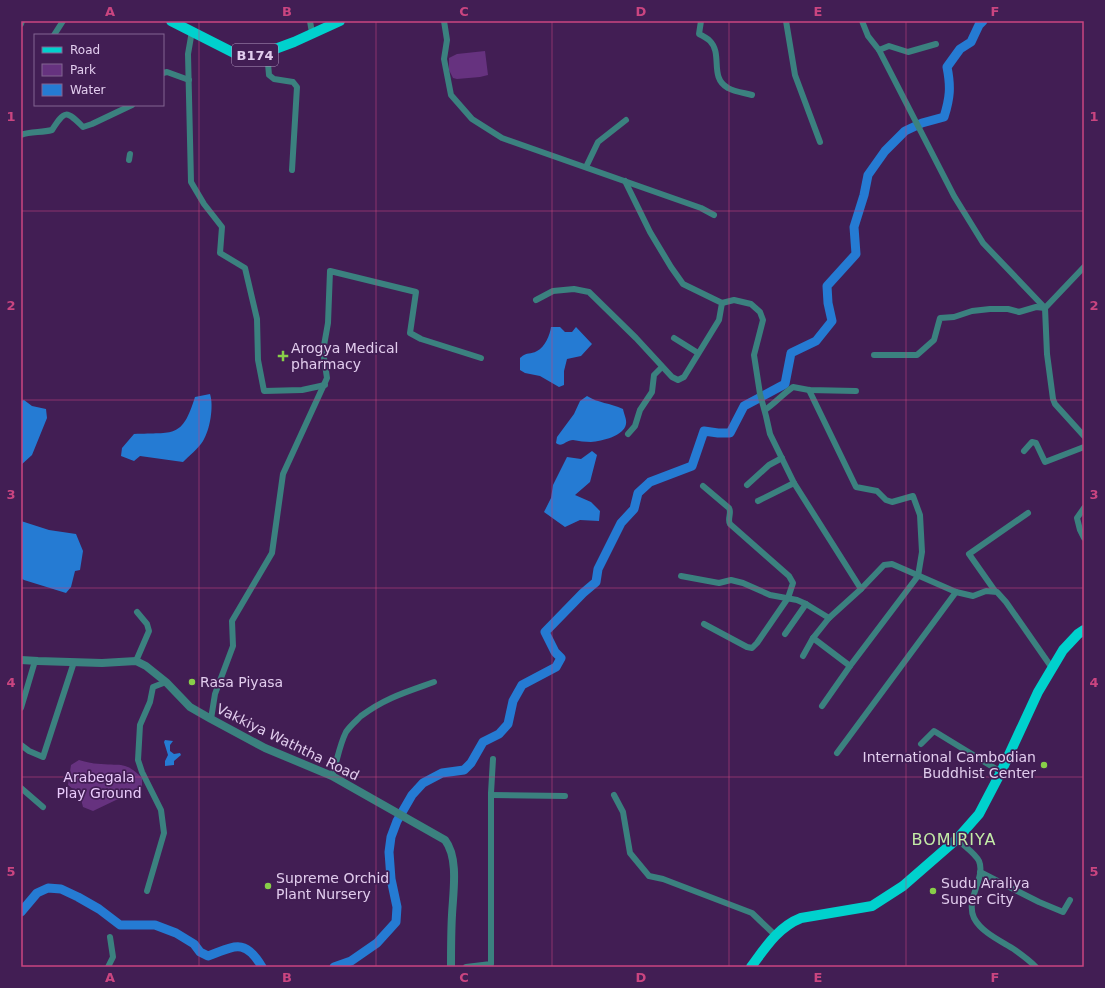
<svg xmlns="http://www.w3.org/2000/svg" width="1105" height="988" font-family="'DejaVu Sans',sans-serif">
<rect width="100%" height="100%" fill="#421e54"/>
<g fill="#66327f">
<polygon points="485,51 488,75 480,77 457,79 453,78 449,70 449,58 457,54"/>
<path d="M79,760c7,2 15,4 22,4 21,2 24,-3 41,14v14l-26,8 -23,11 -10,-4 -3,-12 -12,-10 3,-20z"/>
</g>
<g fill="#257bd3">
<path d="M551,327h9l5,5h7l4,-5 16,17 -11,12 -14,3 -3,12v14l-5,2 -19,-11 -15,-3 -5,-3v-12c8,-7 10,-3 17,-7 8,-4 13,-16 14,-24z"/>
<path d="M210,394c4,12 0,36 -7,47 -5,8 -14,15 -20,21l-43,-6 -6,5 -13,-5 1,-8 12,-14c40,-2 48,5 61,-37z"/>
<path d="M587,396c11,7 23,7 36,13 1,5 4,11 3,15 -2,12 -24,17 -35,18 -6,0 -12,-1 -18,-2 -7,0 -11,8 -17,3l1,-6 17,-23 6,-13z"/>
<polygon points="24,400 32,406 46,409 47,418 32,455 21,465 21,401"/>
<polygon points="592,451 597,455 590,482 575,495 591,502 600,511 599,521 580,520 565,527 544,512 551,498 553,485 567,457 581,459"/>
<polygon points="21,521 49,530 76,534 83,551 80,570 75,571 71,587 66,593 24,580 21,578"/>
<polygon points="165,740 173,741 170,745 170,751 174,754 180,753 181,755 174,761 174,765 165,766 165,761 168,755 164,742"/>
</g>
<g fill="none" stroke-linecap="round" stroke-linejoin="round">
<g stroke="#257bd3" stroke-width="9">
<path d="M21,912l16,-19 11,-5 13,1 17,8 21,12 21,16h35l21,8 18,11 6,8 8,4c27,-10 37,-18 54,11"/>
<path d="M334,967l17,-6 26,-18 19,-21 1,-15 -6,-28 -2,-27 2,-15 6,-16 15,-26 11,-12 19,-10 22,-3 7,-7 12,-21 16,-8 9,-10 5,-23 9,-16 34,-18 5,-9 -6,-6 -10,-20 38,-39 13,-11 2,-13 23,-46 13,-14 4,-16 12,-11 42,-16 12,-35 14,2h12l14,-27 41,-22 6,-31 25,-12 16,-20 -4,-18 -1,-17 29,-32 -2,-27 10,-32 4,-20 17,-24 20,-20 17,-8 22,-6c6,-19 7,-30 3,-50l13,-18 11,-7 8,-17 4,-4"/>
</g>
<g stroke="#3b817f" stroke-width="6">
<polyline points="310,21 312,33"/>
<polyline points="444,21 447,40 444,59 451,95 472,119 502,138 701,208 714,215"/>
<path d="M701,21l-2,13c4,2 8,4 11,7 13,13 -1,37 18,47 7,4 17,5 24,7"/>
<polyline points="786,21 795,75 820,142"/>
<polyline points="862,21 868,36 879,50 954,196 983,243 1045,308 1047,354 1053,399 1055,404 1084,436"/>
<polyline points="21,24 22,21"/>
<polyline points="192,31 188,54 191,182 204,204 222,227 220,253 245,268 257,319 258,360 264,391 302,390 325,385"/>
<polyline points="54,35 63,21"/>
<polyline points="879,50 889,46 908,52 936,44"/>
<polyline points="267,52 269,75 274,79 293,82 297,87 292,170"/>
<polyline points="163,73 167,72 189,80"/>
<path d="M21,135c10,-4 20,-2 31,-5 13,-20 14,-20 31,-3l9,-3 40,-19"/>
<polyline points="129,160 130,154"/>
<polyline points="586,167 598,142 626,120"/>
<polyline points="536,300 553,291 574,289 589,292 636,338 672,377 678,380 684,377 719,320 722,303 683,284 671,267 650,232 625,181"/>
<polyline points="722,303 734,300 751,304 760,312 763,320 754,355 760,394 766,416 770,434 794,483 861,589 884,565 892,564 956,592 973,596 986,591 997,592 1006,602 1052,668"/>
<polyline points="674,338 698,353"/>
<polyline points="874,355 917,355 934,340 940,318 954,317 972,311 990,309 1008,309 1019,312 1036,307 1045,308 1084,267"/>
<polyline points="809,390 856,487 877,491 886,500 892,502 913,496 920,515 922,552 918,576 850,666 822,706"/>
<path d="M765,410c10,-7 18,-16 28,-23l16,3 47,1"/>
<polyline points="628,434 635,426 640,410 652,392 654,375 662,367"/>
<polyline points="1024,451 1032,442 1036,443 1045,462 1084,447"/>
<polyline points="747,485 769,465 782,458"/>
<path d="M703,486l26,22c3,5 -2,11 1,16l59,52 4,7 -5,15 -31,45 -5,5 -5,-1 -43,-23"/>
<polyline points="758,501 794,483"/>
<polyline points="1084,508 1077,518 1080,530 1084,538"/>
<polyline points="681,576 719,583 731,580 743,583 770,595 797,600 806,604 829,618"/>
<polyline points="995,591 969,554 1028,513"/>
<polyline points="785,634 806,604"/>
<polyline points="813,638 850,666"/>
<polyline points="803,656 813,638 829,618 861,589"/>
<polyline points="136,661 149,631 147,624 137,612"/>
<polyline points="21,708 35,661"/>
<polyline points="211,719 215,694 233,646 232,621 272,553 283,474 327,378 323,351 328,323 330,271 416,292 410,333 421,339 481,358"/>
<polyline points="921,744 934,731 1001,772"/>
<polyline points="21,745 29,751 43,757 74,662"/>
<polyline points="837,753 956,592"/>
<path d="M332,776c5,-14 7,-30 14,-44 4,-6 10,-11 15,-16 24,-18 45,-24 73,-34"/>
<polyline points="21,788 43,807"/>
<polyline points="491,795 565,796"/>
<polyline points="614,795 623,812 630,853 649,876 663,879 752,913 775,935"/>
<path d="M957,839c7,7 18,14 22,22 7,17 -14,38 -5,57 8,15 27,23 41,32 7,5 15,11 21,17"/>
<polyline points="980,872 1039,902 1063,912 1070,900"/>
<polyline points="147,891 164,833 161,810 142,772 138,760 140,725 150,702 153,687 166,682"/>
<polyline points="108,967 113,957 110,937"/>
<polyline points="466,967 491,964 491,793 493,759"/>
</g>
<path stroke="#3b817f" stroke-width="8" d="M21,660l17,1 64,2 34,-2 10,5 20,16 24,25 21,12 54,29 67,28 113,64c14,18 8,53 7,75 -1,17 -1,35 -1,52"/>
<g stroke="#00d1cd" stroke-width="10">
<polyline points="171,21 240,56 259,55 267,52 294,42 340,21"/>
<path d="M751,967c14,-19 27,-40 50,-49l71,-12 31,-20 54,-47 22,-25 22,-42 37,-80 25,-42 15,-16 6,-4"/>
</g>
</g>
<path fill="none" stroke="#ca4580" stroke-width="1" stroke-opacity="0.55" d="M199,21v946M376,21v946M552,21v946M729,21v946M906,21v946M21,211h1063M21,400h1063M21,588h1063M21,777h1063"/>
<g fill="#88cf49" stroke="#421e54" stroke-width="1.5">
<path d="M281 350h4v4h4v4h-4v4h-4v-4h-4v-4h4z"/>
<circle cx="192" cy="682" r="4"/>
<circle cx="1044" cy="765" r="4"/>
<circle cx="268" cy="886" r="4"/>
<circle cx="933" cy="891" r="4"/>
</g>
<g text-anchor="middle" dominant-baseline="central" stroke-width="3.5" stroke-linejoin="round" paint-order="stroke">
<rect fill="#421e54" stroke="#b198bf" stroke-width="1" x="232" y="44" width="46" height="22" rx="3"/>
<g font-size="13" font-weight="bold" fill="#e1cced">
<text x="255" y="55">B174</text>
</g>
<g font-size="14" fill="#e1cced" stroke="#421e54" text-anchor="start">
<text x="291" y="348">Arogya Medical<tspan x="291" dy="16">pharmacy</tspan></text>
<text x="200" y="682">Rasa Piyasa</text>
<text x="1036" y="757" text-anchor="end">International Cambodian<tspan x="1036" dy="16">Buddhist Center</tspan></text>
<text x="276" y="878">Supreme Orchid<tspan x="276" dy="16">Plant Nursery</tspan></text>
<text x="941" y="883">Sudu Araliya<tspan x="941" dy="16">Super City</tspan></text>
</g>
<g font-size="14" fill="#e1cced" stroke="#421e54">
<text transform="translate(288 742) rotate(26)">Vakkiya Waththa Road</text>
</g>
<g font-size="14" fill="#eacbfc" stroke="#421e54">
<text x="99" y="777">Arabegala<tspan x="99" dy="16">Play Ground</tspan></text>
</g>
<g font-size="16" letter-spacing="1" fill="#c4eca7" stroke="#421e54">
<text x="954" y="839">BOMIRIYA</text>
</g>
</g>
<rect width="1105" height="988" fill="none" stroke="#421e54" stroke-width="44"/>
<rect x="34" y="34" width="130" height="72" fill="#421e54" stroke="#826491"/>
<rect x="42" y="47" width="20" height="6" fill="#00d1cd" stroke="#826491"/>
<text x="70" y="54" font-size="12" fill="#e1cced">Road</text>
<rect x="42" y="64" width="20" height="12" fill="#66327f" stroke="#826491"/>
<text x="70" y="74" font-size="12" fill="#e1cced">Park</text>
<rect x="42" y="84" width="20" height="12" fill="#257bd3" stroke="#826491"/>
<text x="70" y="94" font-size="12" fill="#e1cced">Water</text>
<rect x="22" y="22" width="1061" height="944" fill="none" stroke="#ca4580" stroke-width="1.5"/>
<g font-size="13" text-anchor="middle" font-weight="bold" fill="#ca4580">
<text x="110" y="16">A</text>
<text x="287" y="16">B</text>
<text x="464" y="16">C</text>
<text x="641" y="16">D</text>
<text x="818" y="16">E</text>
<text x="995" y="16">F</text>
<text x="11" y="121">1</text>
<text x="1094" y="121">1</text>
<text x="11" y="310">2</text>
<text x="1094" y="310">2</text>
<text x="11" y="499">3</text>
<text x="1094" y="499">3</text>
<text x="11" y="687">4</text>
<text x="1094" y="687">4</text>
<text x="11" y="876">5</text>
<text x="1094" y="876">5</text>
<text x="110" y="982">A</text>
<text x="287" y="982">B</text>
<text x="464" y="982">C</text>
<text x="641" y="982">D</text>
<text x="818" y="982">E</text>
<text x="995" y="982">F</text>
</g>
</svg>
